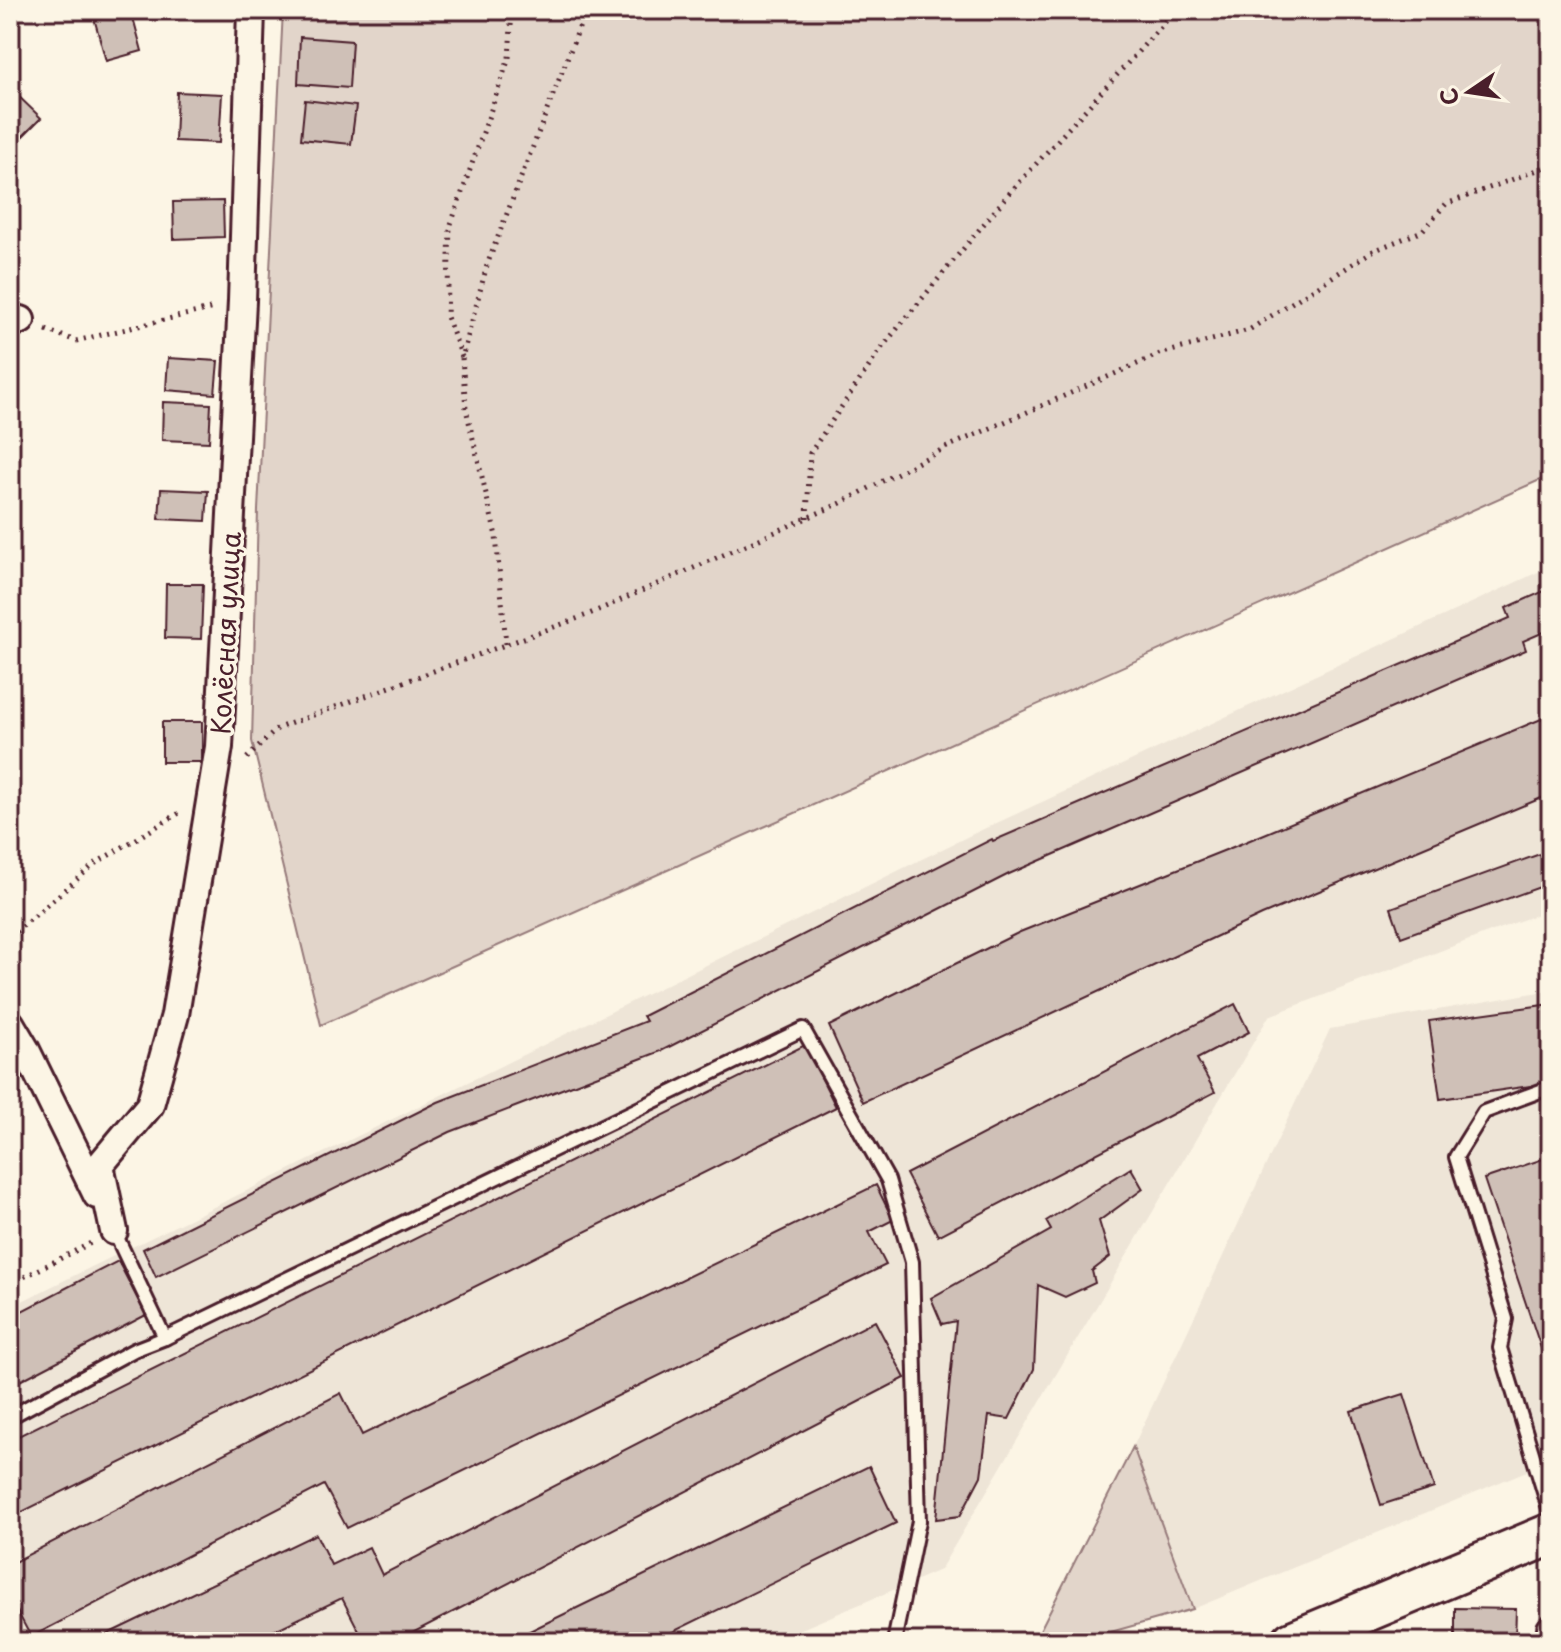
<svg xmlns="http://www.w3.org/2000/svg" width="1561" height="1652" font-family="'Playpen Sans',sans-serif">
<rect width="100%" height="100%" fill="#fcf5e5"/>
<filter id="ink" filterUnits="userSpaceOnUse"><feTurbulence type="fractalNoise" baseFrequency=".0125" numOctaves="2"/><feDisplacementMap in="SourceGraphic" scale="16" xChannelSelector="R" yChannelSelector="G"/><feConvolveMatrix kernelMatrix="1 2 1 2 8 2 1 2 1" color-interpolation-filters="sRGB"/></filter>
<g filter="url(#ink)">
<g fill="#eee5d7">
<polygon points="1551,566 1551,909 1269,1016 940,1570 771,1642 12,1642 10,1638 10,1307 975,833"/>
<polygon points="1551,990 1551,1461 1193,1609 1133,1447 1330,1029"/>
</g>
<g fill="#e2d5ca" stroke="#967a7a" stroke-width="2">
<polygon points="283,10 1551,10 1551,475 321,1025 252,741 258,510"/>
<polygon points="1133,1447 1193,1609 1075,1642 1034,1642"/>
</g>
<g fill="#cfc0b7" stroke="#4a1f2b" stroke-width="2">
<polygon points="121,10 131,10 142,51 106,61 94,18"/>
<polygon points="300,37 352,41 349,88 298,84"/>
<polygon points="11,89 41,118 10,149 10,90"/>
<polygon points="177,92 222,94 219,143 175,141"/>
<polygon points="305,100 356,106 351,144 301,139"/>
<polygon points="223,201 224,237 174,239 173,202"/>
<polygon points="168,358 218,361 215,394 166,390"/>
<polygon points="163,402 211,404 209,442 162,440"/>
<polygon points="161,489 208,491 206,521 159,519"/>
<polygon points="166,584 203,584 201,639 165,638"/>
<polygon points="1551,588 1551,629 1523,641 1526,650 1009,874 661,1051 450,1132 156,1277 143,1249 438,1102 646,1021 643,1016 992,839 993,841 1510,618 1506,608"/>
<polygon points="1551,715 1551,794 1262,915 863,1102 829,1026 1020,932 1233,847"/>
<rect x="162" y="722" width="40" height="40"/>
<polygon points="1551,850 1551,883 1401,937 1391,908"/>
<polygon points="1235,1004 1249,1032 1197,1059 1215,1092 938,1236 906,1174"/>
<polygon points="1551,1004 1551,1083 1440,1099 1429,1021"/>
<polygon points="805,1045 836,1107 10,1518 10,1440"/>
<polygon points="1546,1158 1551,1172 1551,1378 1484,1179"/>
<polygon points="1131,1168 1143,1189 1099,1221 1110,1257 1092,1271 1095,1283 1065,1297 1038,1285 1034,1369 1009,1419 989,1416 981,1476 960,1516 936,1519 956,1321 942,1324 931,1298 1051,1230 1046,1221"/>
<polygon points="876,1185 893,1220 869,1232 886,1265 347,1528 324,1485 31,1637 10,1598 10,1564 341,1393 362,1435"/>
<polygon points="118,1261 146,1315 10,1386 10,1317"/>
<polygon points="875,1321 905,1378 395,1642 346,1642 361,1635 342,1598 250,1642 91,1642 316,1534 331,1565 369,1547 382,1575"/>
<polygon points="1404,1394 1434,1488 1381,1505 1351,1411"/>
<polygon points="869,1466 896,1523 652,1642 507,1642"/>
<polygon points="1455,1608 1516,1609 1515,1642 1455,1642"/>
</g>
<g fill="none" stroke-linecap="round" stroke-linejoin="round">
<defs>
<g id="service">
<polyline points="1551,1094 1543,1090 1484,1112 1456,1157 1506,1319 1500,1348 1551,1515"/>
<polyline points="114,1231 165,1338 803,1029 888,1180 912,1262 919,1521 894,1642"/>
<polyline points="10,1417 134,1350 165,1338"/>
</g>
<g id="minor">
<polyline points="10,323 21,320"/>
<polyline points="10,1023 26,1050 97,1195"/>
<polyline points="114,1231 100,1165 150,1105 175,1015 219,747 242,301 251,10"/>
<polyline points="1550,1642 1551,1629"/>
</g>
<polyline id="primary" points="1292,1642 1551,1534"/>
</defs>
<use href="#service" stroke="#4a1f2b" stroke-width="18"/>
<use href="#minor" stroke="#4a1f2b" stroke-width="32"/>
<use href="#primary" stroke="#4a1f2b" stroke-width="46"/>
<g stroke="#4a1f2b" stroke-width="5" stroke-dasharray="2 6" stroke-linecap="butt">
<polyline points="46,330 76,341 214,308"/>
<polyline points="462,357 447,317 450,227 509,58 512,10"/>
<polyline points="807,518 810,453 883,346 1006,197 1176,10"/>
<polyline points="506,644 496,536 466,409 462,358 487,265 586,10"/>
<polyline points="247,758 278,728 587,615 841,503 945,448 1160,354 1249,330 1373,251 1422,231 1446,204 1551,165"/>
<polyline points="10,937 96,863 181,812"/>
<polyline points="10,1284 91,1243"/>
</g>
<use href="#service" stroke="#fcf5e5" stroke-width="12"/>
<use href="#minor" stroke="#fcf5e5" stroke-width="26"/>
<use href="#primary" stroke="#fcf5e5" stroke-width="40"/>
</g>
</g>
<g text-anchor="middle" dominant-baseline="central" stroke-width="7" stroke-linejoin="round" paint-order="stroke">
<g font-size="26" fill="#4a1f2b" stroke="#fcf5e5">
<text transform="translate(225 633) rotate(-87)">Колёсная улица</text>
</g>
</g>
<rect width="1561" height="1652" fill="none" stroke="#fcf5e5" stroke-width="40"/>
<rect x="20" y="20" width="1521" height="1612" fill="none" stroke="#4a1f2b" stroke-width="3" filter="url(#ink)"/>
<g transform="translate(1469 92) rotate(257)" stroke="#fcf5e5" stroke-width="6" paint-order="stroke">
<path d="M0-6L14 30L0 20L-14 30Z" fill="#4a1f2b"/>
<text y="-12" font-size="22" font-weight="bold" text-anchor="middle" fill="#4a1f2b">С</text>
</g>
</svg>
